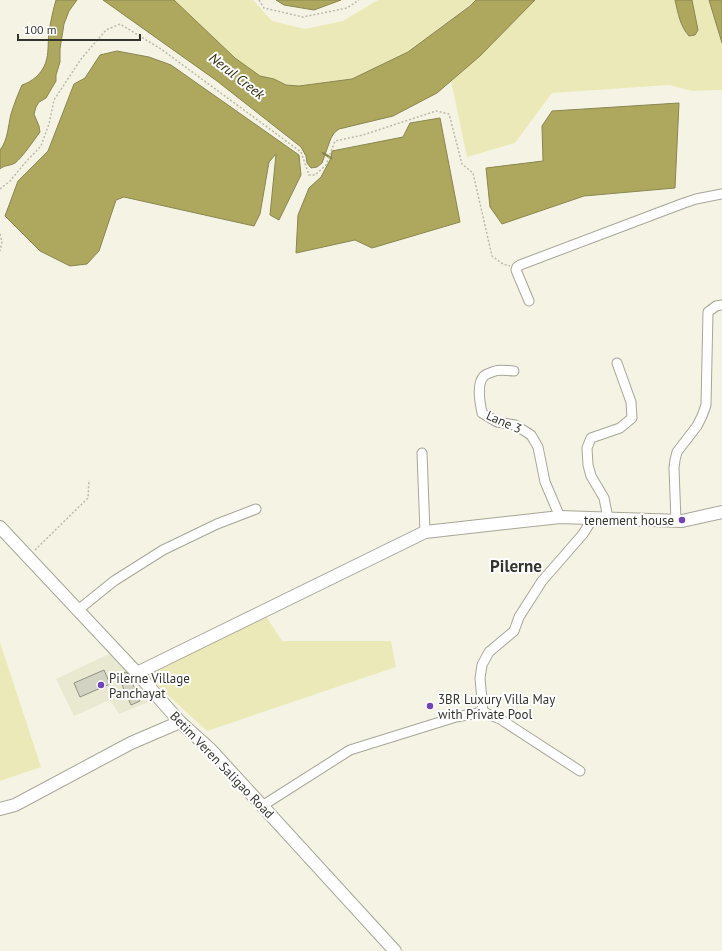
<svg xmlns="http://www.w3.org/2000/svg" width="722" height="951" font-family="'PT Sans',sans-serif">
<rect width="100%" height="100%" fill="#f5f4e4"/>
<polygon fill="#e9e8d0" points="111,653 151,701 119,714 110,700 74,716 56,679"/>
<g fill="#ece9b9">
<polygon points="174,0 253,0 272,21 305,29 343,21 378,0 476,0 470,5 408,52 352,79 299,86 286,85 274,79 260,76 235,58"/>
<polygon points="535,0 675,0 682,26 698,30 692,0 709,0 722,43 722,90 692,91 669,85 552,93 515,143 467,157 451,81 480,56"/>
<polygon points="266,616 282,641 391,641 396,667 207,731 147,676"/>
<polygon points="0,642 41,767 0,781"/>
</g>
<g fill="#ada85e" stroke="#898650">
<path d="M56,0h21l-8,11 -5,13 -4,25v13l-4,13v6l-10,17 -7,4 -3,5 -2,7 5,12 1,6c-6,8 -18,26 -25,31 -5,3 -11,2 -15,6v-19c8,-10 8,-24 11,-36 3,-10 7,-20 11,-29 6,-2 9,-4 14,-8 15,-14 11,-28 13,-46 2,-11 4,-21 7,-31z"/>
<polygon points="103,0 174,0 235,58 260,76 274,79 286,85 299,86 352,79 408,52 470,6 476,0 535,0 480,56 437,93 393,116 339,129 334,133 331,138 322,163 317,167 311,168 307,163 306,156 301,147 217,81"/>
<polygon points="276,0 341,0 314,10 284,5"/>
<path d="M675,0h17l6,30 -3,5 -6,1c-9,-10 -11,-23 -14,-36z"/>
<polygon points="709,0 722,0 722,43"/>
<polygon points="117,51 149,57 171,65 299,155 301,175 279,220 270,215 276,154 269,162 260,214 254,226 124,197 116,200 99,251 87,264 70,266 40,251 5,216 18,181 48,151 74,84 85,78 100,55"/>
<polygon points="679,103 675,188 584,196 502,224 490,207 486,168 543,161 542,126 552,111"/>
<polygon points="440,118 460,222 372,248 355,240 296,253 298,215 309,188 321,177 331,158 332,151 403,137 410,123"/>
</g>
<g fill="none" stroke-linecap="round" stroke-linejoin="round">
<polyline stroke="#898650" stroke-width="2.5" points="323,153 331,158"/>
</g>
<g fill="#d3d3c3" stroke="#919182">
<polygon points="104,670 110,684 80,697 74,683"/>
<polygon points="126,672 129,675 140,701 131,705 118,676"/>
</g>
<g fill="none" stroke-linecap="round" stroke-linejoin="round">
<defs>
<g id="street">
<polyline points="529,301 516,270 517,267 520,265 684,203 696,199 722,194"/>
<path d="M514,371c-6,0 -14,-2 -19,0 -3,1 -9,3 -11,5 -8,8 -4,27 -2,37l15,9 18,3 16,10 7,12 7,35 15,35"/>
<polyline points="422,453 425,532"/>
<polyline points="608,518 604,498 591,476 588,465 587,448 591,438 620,428 632,418 631,402 617,363"/>
<polyline points="676,521 674,468 675,460 677,452 697,426 702,416 706,405 708,312 716,306 722,305"/>
<polyline points="78,610 114,581 163,550 217,524 256,509"/>
<polyline points="483,712 480,678 482,665 489,652 514,631 519,617 542,581 583,534 593,518"/>
<polyline points="262,806 350,750 456,717 483,712 500,719 580,771"/>
</g>
<g id="secondary">
<polyline points="0,527 137,673 180,722 211,750 395,951"/>
<polyline points="137,673 425,532 560,517 682,521 722,512"/>
<polyline points="0,809 15,805 131,743 180,722"/>
</g>
</defs>
<use href="#street" stroke="#a7a697" stroke-width="11"/>
<use href="#secondary" stroke="#a7a697" stroke-width="14"/>
<g stroke="#b9b9ac" stroke-width="1.5" stroke-dasharray="2 2" stroke-linecap="butt">
<polyline points="259,0 264,8 303,17 347,8 359,0"/>
<polyline points="0,189 10,181 24,164 41,146 49,124 54,100 81,59 106,30 120,24 161,49 301,152 309,175 315,175 326,165 335,141 363,135 436,111 449,114 462,164 473,173 492,256 503,264 510,266"/>
<polyline points="0,234 2,242 0,251"/>
<polyline points="35,550 88,498 89,480"/>
</g>
<use href="#street" stroke="#fff" stroke-width="9"/>
<use href="#secondary" stroke="#fff" stroke-width="12"/>
</g>
<g fill="#7144bc" stroke="#fff" stroke-width="1.5">
<circle cx="682" cy="520" r="4"/>
<circle cx="101" cy="685" r="4"/>
<circle cx="430" cy="706" r="4"/>
</g>
<g text-anchor="middle" dominant-baseline="central" stroke-width="4" stroke-linejoin="round" paint-order="stroke">
<g font-size="13" fill="#35352f" stroke="#fff">
<text transform="translate(504 422) rotate(24)">Lane 3</text>
<text transform="translate(222 765) rotate(46)">Betim Veren Saligao Road</text>
</g>
<g font-size="13" fill="#35352f" stroke="#fff" text-anchor="start">
<text x="674" y="520" text-anchor="end">tenement house</text>
<text x="109" y="678">Pilerne Village<tspan x="109" dy="15">Panchayat</tspan></text>
<text x="438" y="699">3BR Luxury Villa May<tspan x="438" dy="15">with Private Pool</tspan></text>
</g>
<g font-size="14" font-style="italic" fill="#312e0d" stroke="#fff">
<text transform="translate(237 76) rotate(38)">Nerul Creek</text>
</g>
<g font-size="17" font-weight="bold" fill="#35352f" stroke="#fff">
<text x="516" y="566">Pilerne</text>
</g>
</g>
<path d="M18 34v6h122v-6" fill="none" stroke="#35352f" stroke-width="2"/>
<text x="24" y="34" font-size="12" fill="#35352f" stroke="#ffffff" stroke-width="3" paint-order="stroke">100 m</text>
</svg>
